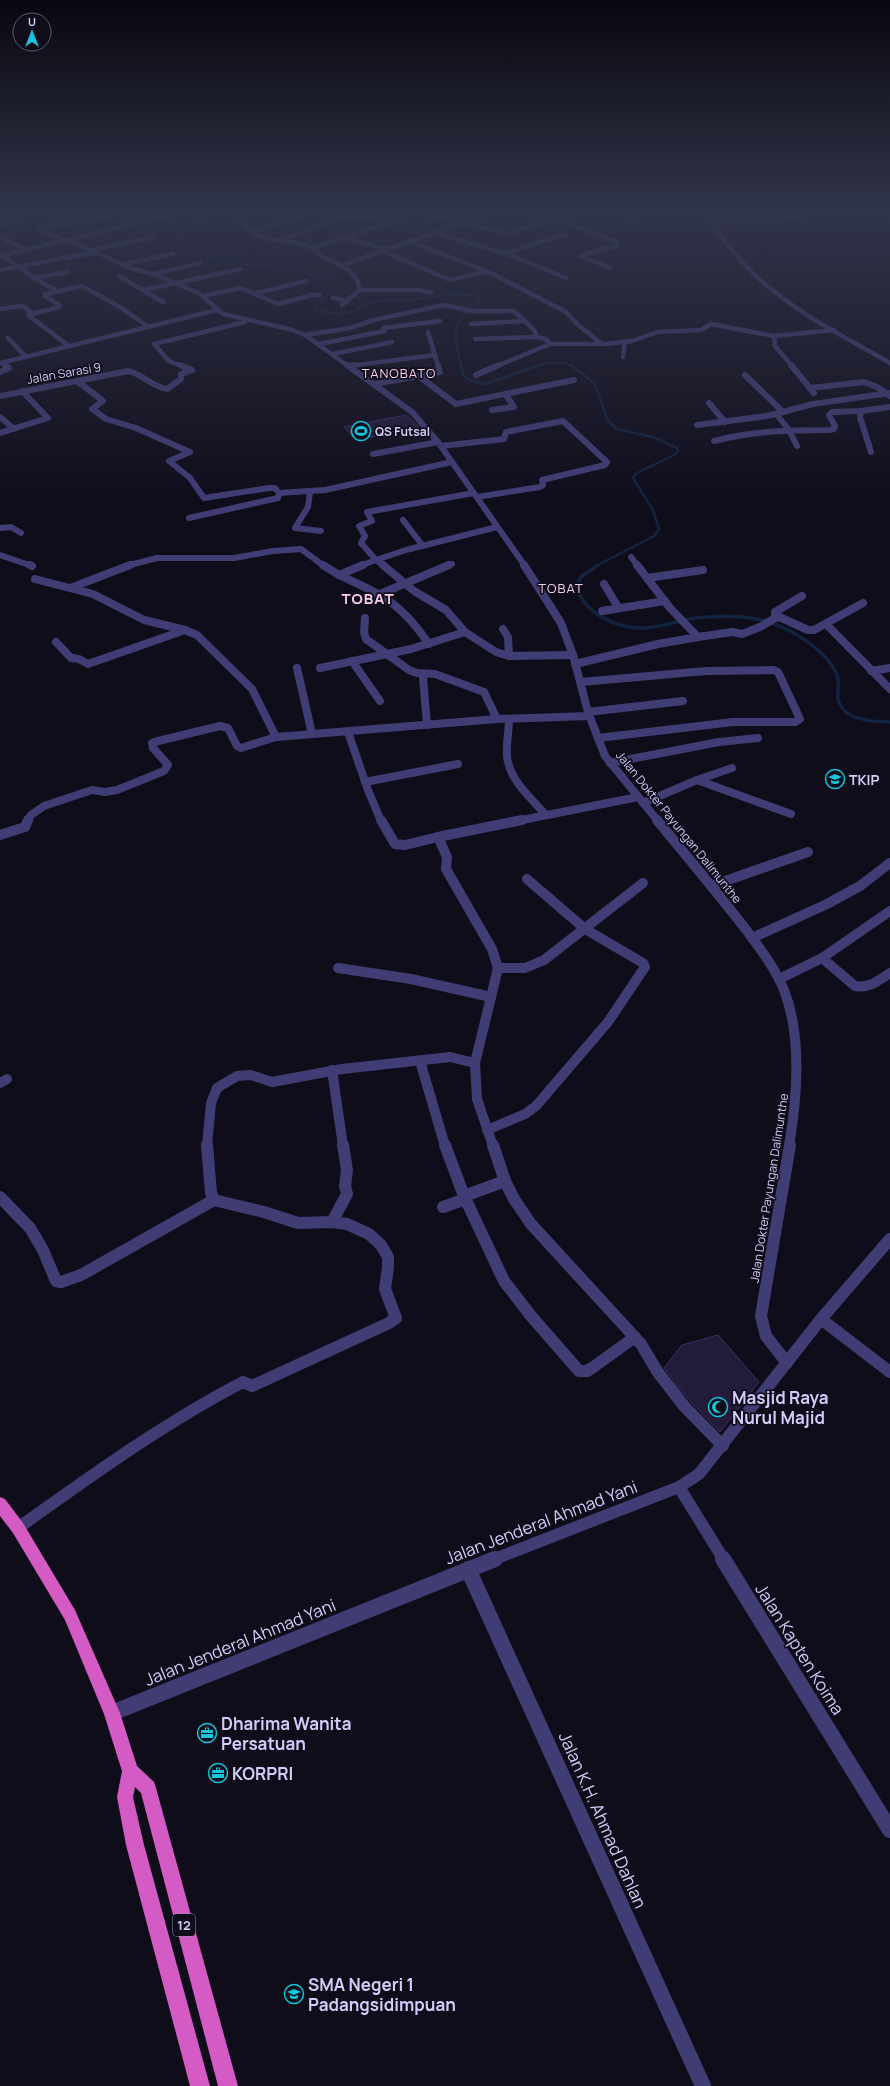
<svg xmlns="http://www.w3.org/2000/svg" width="890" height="2086" font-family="Manrope,sans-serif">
<rect width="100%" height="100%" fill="#100d1b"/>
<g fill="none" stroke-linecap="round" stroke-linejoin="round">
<g stroke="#12233f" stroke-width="2">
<polyline points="76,209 86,211 103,209"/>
<path d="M198,209l14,3 -15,10 -18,5 -3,4c20,35 64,31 100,36 20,3 40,8 60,13l4,3 -2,6 -22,14 -1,5c13,7 28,7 42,3l2,-5c17,-8 35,-5 53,-6 23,-2 45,-9 68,-3v3c-30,21 -26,33 -19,66"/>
<path d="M537,366c12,-4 24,-5 36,0"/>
</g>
<g stroke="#12233f" stroke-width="2.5">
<polyline points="461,365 463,375 471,381 485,384 540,365"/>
<polyline points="571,365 595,384 608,421 617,429 653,437 677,448 678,451 674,455 635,474 633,478 653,510 659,529 654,536 596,566"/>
</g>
<path stroke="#12233f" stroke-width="3.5" d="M598,565l-17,12 -4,7c4,30 42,45 68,44 18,-1 34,-8 51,-10 18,-2 37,-3 55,0 29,4 74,28 86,57 3,7 0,16 1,24 4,21 36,23 52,23"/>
</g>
<g fill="#221b3a" stroke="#3b2f64">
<polygon points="406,415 419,427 356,440 344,427"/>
<polygon points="718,1335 759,1382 720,1432 688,1399 664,1368 682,1345"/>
</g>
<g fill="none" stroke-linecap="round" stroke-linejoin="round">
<g stroke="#403d75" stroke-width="4.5">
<polyline points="42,209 51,213"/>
<path d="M225,209l2,3 14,6c9,26 47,20 68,28 5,2 8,6 12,9 17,10 35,13 39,35"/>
<polyline points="312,209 343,217 368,216 390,222"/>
<polyline points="509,209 545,215"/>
<polyline points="791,209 804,209"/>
<polyline points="0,212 15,209"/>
<polyline points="427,214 508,233 557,219 617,242 617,245 580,256 611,268"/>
<polyline points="625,215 703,212"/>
<polyline points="712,223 779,220 802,215 856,209"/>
<polyline points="0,225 16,221"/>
<polyline points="254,232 317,210"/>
<polyline points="436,233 513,256 566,278"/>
<polyline points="0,237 26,250"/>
<polyline points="345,237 387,250"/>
<polyline points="68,240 131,268 162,277 200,294 223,314 289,329 305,335 348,366"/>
<polyline points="281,240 343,217"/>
<polyline points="64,241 39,228 114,215"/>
<polyline points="410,242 487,271 566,312 577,324 602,344"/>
<polyline points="313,248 403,218"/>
<polyline points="94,250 153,237"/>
<polyline points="383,251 450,280 487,271"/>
<polyline points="506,253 566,234"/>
<polyline points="4,256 34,278 57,291"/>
<polyline points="124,264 173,254"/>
<polyline points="343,265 501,209"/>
<polyline points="0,270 97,252"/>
<polyline points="153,274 201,263"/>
<polyline points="119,276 163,302"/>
<polyline points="34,278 68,272"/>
<polyline points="144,290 241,269"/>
<polyline points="360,290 419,290 431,293"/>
<polyline points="256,293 307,281"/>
<polyline points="203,296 241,288 278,304 312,295 320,295"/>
<polyline points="333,298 348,301"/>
<polyline points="342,305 360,290"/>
<polyline points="0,309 23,306 32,313"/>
<polyline points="471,324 525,321"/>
<polyline points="383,328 440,321"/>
<polyline points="428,332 438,366"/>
<polyline points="305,335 350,328 374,320 444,305 472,311 514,311 534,330 537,337"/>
<polyline points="774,336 775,346 792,366"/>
<polyline points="8,338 26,357"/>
<polyline points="475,339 537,337 546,339 550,344"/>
<polyline points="319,344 385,331"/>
<polyline points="69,346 28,315 59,307 59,305 45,296 45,294 82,286 120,307 149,327"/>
<polyline points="333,354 392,342"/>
<polyline points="623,357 625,341"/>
<polyline points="0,363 217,310"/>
<polyline points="2,363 6,366"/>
<polyline points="182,366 169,361 154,344 245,322"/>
<polyline points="349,366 435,355"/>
<polyline points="497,366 550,344 606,344 632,341 657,332 701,330 711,324 774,336 834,330"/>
</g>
<g stroke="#403d75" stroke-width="6">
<polyline points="180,365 192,370"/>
<polyline points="347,365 412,412 438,442 525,566"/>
<polyline points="791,365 814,393"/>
<polyline points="349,366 355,365"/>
<polyline points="0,372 9,368 5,365"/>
<polyline points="476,375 499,365"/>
<polyline points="745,375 783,412"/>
<polyline points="420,377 456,404 574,380"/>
<polyline points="77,381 103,401 92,409 106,419 136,428 190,452 169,461 190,478 204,498 269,488 275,488 279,493"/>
<polyline points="375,384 440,372 438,365"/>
<polyline points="810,388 864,382 877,387 890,396"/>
<path d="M0,396l128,-25c15,3 24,16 39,18l14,-10v-5l11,-4"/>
<polyline points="709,403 725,422"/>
<polyline points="492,410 514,407 506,395"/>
<polyline points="861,411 860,417 871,452"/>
<polyline points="777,415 789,430 797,446"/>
<polyline points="0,417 14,429"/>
<polyline points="697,425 767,416 813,404 890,393"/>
<polyline points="0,433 48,418 22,391"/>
<path d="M714,441c38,-10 76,-11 115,-11l5,-1 1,-3 -6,-11 3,-3 29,-1 29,-4"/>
<polyline points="441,446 504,439 506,432 563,421 607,462 605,465 542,480 543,485 540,487 477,497"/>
<polyline points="373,454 438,442"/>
<polyline points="310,492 308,507 295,528 321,531"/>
<polyline points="279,493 325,490 452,462"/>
<polyline points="189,518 278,498 279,493"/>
<polyline points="403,520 423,546"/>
<polyline points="0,528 11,527 21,533"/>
<polyline points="0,555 32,566"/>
<polyline points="631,557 638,566"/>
<polyline points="126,566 157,558 234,558 273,551 301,549 324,566"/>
<polyline points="360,566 376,560 361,543 365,536 359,526 372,521 367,512 474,493"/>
<polyline points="384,566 376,560 406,550 497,527"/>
<polyline points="446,566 452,564"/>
</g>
<g stroke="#403d75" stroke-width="8">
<polyline points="30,565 32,566"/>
<polyline points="323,565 339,575"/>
<path d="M363,565l-24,10c45,21 61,27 90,69"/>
<polyline points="383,565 414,591 446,610 465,632 496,652 509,656 573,655"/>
<polyline points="524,565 561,623 573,655 588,712 605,756 658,821"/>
<polyline points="647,578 703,570"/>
<polyline points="35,579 93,594 144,620 185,630 197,635 252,689 276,737 497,719 589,716"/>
<polyline points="604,584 618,607"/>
<polyline points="73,587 130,565"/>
<polyline points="380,594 449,565"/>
<polyline points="802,596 775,612 775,615 808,630 814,630 863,603"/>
<polyline points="602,611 665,601"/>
<polyline points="365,618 364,632 366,639 409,670 417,673 435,674 484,692 497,719"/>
<polyline points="826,624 890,689"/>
<polyline points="503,629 508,637 509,656"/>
<polyline points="698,637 732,632 742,634 760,627 777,617"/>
<polyline points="56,642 71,658 79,659 88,664 185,630"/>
<polyline points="352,661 380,701"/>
<polyline points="575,664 658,644 698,637 670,608 637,565"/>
<polyline points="297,668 312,734"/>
<polyline points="320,668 411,649 465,632"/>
<polyline points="871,671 890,668"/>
<polyline points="423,677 427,725"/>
<polyline points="581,682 706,671 773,670 778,672 800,719 795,722 733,722 598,738"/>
<polyline points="588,712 683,701"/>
<path d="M509,719c0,12 -3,25 -2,37 2,24 24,42 39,59"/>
<polyline points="348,732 368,790 381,821"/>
<polyline points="610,763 719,742 758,738"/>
<polyline points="697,780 791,814"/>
<polyline points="365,782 458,764"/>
<polyline points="643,803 697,780 732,768"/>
<polyline points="28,821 31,815 44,806 92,790 105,792 117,790 164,771 168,765 153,748 152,743 154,742 220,726 228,728 237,746 241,748 276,737"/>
<polyline points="517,821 638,797"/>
</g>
<g stroke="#403d75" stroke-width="10">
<polyline points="381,820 395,844 405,845 438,837"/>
<path d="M657,820c30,37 61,73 90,111 14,19 28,37 37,59 18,46 13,109 5,156"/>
<polyline points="0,835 25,827 28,820"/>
<polyline points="711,886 808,852"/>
<polyline points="752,938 827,904 860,886 890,863"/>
<path d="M822,958l33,28c14,3 24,-6 35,-13"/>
<polyline points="338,968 411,979 491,997"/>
<polyline points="498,968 525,968 544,960 643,883"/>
<polyline points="779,979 822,958 890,911"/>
<polyline points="420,1061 445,1146"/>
<polyline points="332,1070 343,1146"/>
<polyline points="0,1083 7,1079"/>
<polyline points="487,1130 525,1114 536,1106 608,1022 645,967 643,963 585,929 527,879"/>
<polyline points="207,1146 211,1103 217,1088 237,1076 251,1075 272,1082 342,1069 450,1057 475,1063"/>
<polyline points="493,1146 477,1099 475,1063 498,968 492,949 446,869 447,857 438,837 522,820"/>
</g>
<g stroke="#403d75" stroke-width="12">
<polyline points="445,1145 464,1196 504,1281 531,1316 579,1371 587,1371 592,1368 635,1337"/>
<polyline points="493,1145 505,1181 514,1199 531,1224 641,1344 657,1371 684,1406 723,1446"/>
<polyline points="464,1196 505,1181"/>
<polyline points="0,1197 30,1228 43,1250 56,1281 61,1282 81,1275 214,1200"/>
<polyline points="443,1207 466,1199"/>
<polyline points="332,1222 347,1194 345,1186 347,1170 343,1145"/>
<polyline points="821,1319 890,1372"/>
<polyline points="787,1363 766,1336 761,1316 790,1145"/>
<path d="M18,1528c73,-52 146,-105 225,-146l9,4 137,-63 7,-5 -11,-29 3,-22v-10l-7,-12 -12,-11 -22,-10 -15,-2 -34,1 -34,-11 -50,-12 -3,-7 -4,-48"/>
</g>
<polyline stroke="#403d75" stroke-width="16" points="468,1569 703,2086"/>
<g stroke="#403d75" stroke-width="4.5">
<path d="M701,209c17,24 35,48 56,68 39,36 88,60 133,86"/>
<polyline points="0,256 195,209"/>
</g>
<g stroke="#403d75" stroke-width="12">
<polyline points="679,1487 724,1560"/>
<polyline points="492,1560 679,1487 699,1474 821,1319 890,1239"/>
</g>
<g stroke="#403d75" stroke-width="16">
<polyline points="723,1559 890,1830"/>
<polyline points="112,1713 495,1559"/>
</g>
<polygon fill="#d45ac4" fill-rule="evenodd" points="0,1497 5,1499 23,1523 75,1610 120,1713 137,1766 154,1782 156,1788 238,2086 218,2086 141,1793 135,1787 133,1797 144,1845 210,2086 190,2086 126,1845 117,1797 122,1771 104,1714 65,1620 13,1533 0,1516"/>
</g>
<linearGradient id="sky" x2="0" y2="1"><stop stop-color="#09070f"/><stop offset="0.42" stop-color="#31354a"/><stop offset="1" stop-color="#31354a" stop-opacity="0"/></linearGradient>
<rect width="890" height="501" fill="url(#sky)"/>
<defs>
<symbol id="stadium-ring" viewBox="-11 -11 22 22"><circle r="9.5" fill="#100d1b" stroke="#17c2db" stroke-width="1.5"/><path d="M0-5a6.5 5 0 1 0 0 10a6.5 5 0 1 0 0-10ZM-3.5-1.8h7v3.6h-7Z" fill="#17c2db"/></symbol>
<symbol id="school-ring" viewBox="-11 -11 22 22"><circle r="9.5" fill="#100d1b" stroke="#17c2db" stroke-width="1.5"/><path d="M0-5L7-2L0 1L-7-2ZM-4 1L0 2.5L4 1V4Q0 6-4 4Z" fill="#17c2db"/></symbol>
<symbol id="mosque-ring" viewBox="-11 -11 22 22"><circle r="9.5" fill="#100d1b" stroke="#17c2db" stroke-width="1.5"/><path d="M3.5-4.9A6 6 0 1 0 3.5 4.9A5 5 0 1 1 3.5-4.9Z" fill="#17c2db"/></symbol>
<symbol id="office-ring" viewBox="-11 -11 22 22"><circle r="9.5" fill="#100d1b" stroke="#17c2db" stroke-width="1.5"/><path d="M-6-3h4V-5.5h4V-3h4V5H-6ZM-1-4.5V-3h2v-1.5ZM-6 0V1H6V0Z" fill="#17c2db"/></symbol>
</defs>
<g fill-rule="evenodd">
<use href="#stadium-ring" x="350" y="420" width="22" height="22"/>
<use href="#school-ring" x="824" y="768" width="22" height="22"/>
<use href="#mosque-ring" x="707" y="1396" width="22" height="22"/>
<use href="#office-ring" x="196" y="1722" width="22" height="22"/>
<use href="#office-ring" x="207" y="1762" width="22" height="22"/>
<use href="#school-ring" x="283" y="1983" width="22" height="22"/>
</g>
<g text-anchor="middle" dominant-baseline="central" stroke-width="3.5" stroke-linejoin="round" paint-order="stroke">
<g font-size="12" fill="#d3ccfa" stroke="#100d1b">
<text transform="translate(64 373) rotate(-10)">Jalan Sarasi 9</text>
<text transform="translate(679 827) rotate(51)">Jalan Dokter Payungan Dalimunthe</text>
<text transform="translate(769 1188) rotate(-81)">Jalan Dokter Payungan Dalimunthe</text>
</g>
<g font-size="12" font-weight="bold" fill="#d3ccfa" stroke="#100d1b" text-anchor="start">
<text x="375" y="431">QS Futsal</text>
</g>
<g font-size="13" letter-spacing="1" fill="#facee9" stroke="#100d1b">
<text x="399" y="373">TANOBATO</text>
<text x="561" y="588">TOBAT</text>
</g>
<rect fill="#100d1b" stroke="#9893b7" stroke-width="1" x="173" y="1914" width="22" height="22" rx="3"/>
<g font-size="13" font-weight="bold" fill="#d3ccfa">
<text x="184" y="1925">12</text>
</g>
<g font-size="14" font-weight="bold" fill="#d3ccfa" stroke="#100d1b" text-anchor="start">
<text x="849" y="779">TKIP</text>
</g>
<g font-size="15" font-weight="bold" letter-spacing="1" fill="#facee9" stroke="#100d1b">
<text x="368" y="598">TOBAT</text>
</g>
<g font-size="17" font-weight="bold" fill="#d3ccfa" stroke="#100d1b" text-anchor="start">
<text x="732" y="1397">Masjid Raya<tspan x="732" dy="20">Nurul Majid</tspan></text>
<text x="221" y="1723">Dharima Wanita<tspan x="221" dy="20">Persatuan</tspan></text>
<text x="232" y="1773">KORPRI</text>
<text x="308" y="1984">SMA Negeri 1<tspan x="308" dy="20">Padangsidimpuan</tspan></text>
</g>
<g font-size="17" fill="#d3ccfa" stroke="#100d1b">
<text transform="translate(541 1522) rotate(-21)">Jalan Jenderal Ahmad Yani</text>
<text transform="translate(240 1642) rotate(-22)">Jalan Jenderal Ahmad Yani</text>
<text transform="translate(800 1649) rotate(58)">Jalan Kapten Koima</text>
<text transform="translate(603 1820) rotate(66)">Jalan K.H. Ahmad Dahlan</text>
</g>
</g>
<g transform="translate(32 32)"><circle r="19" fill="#100d1b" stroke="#5e5974"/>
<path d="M0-3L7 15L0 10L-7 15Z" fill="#17c2db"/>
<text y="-6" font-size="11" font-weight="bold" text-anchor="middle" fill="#d3ccfa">U</text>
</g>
</svg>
